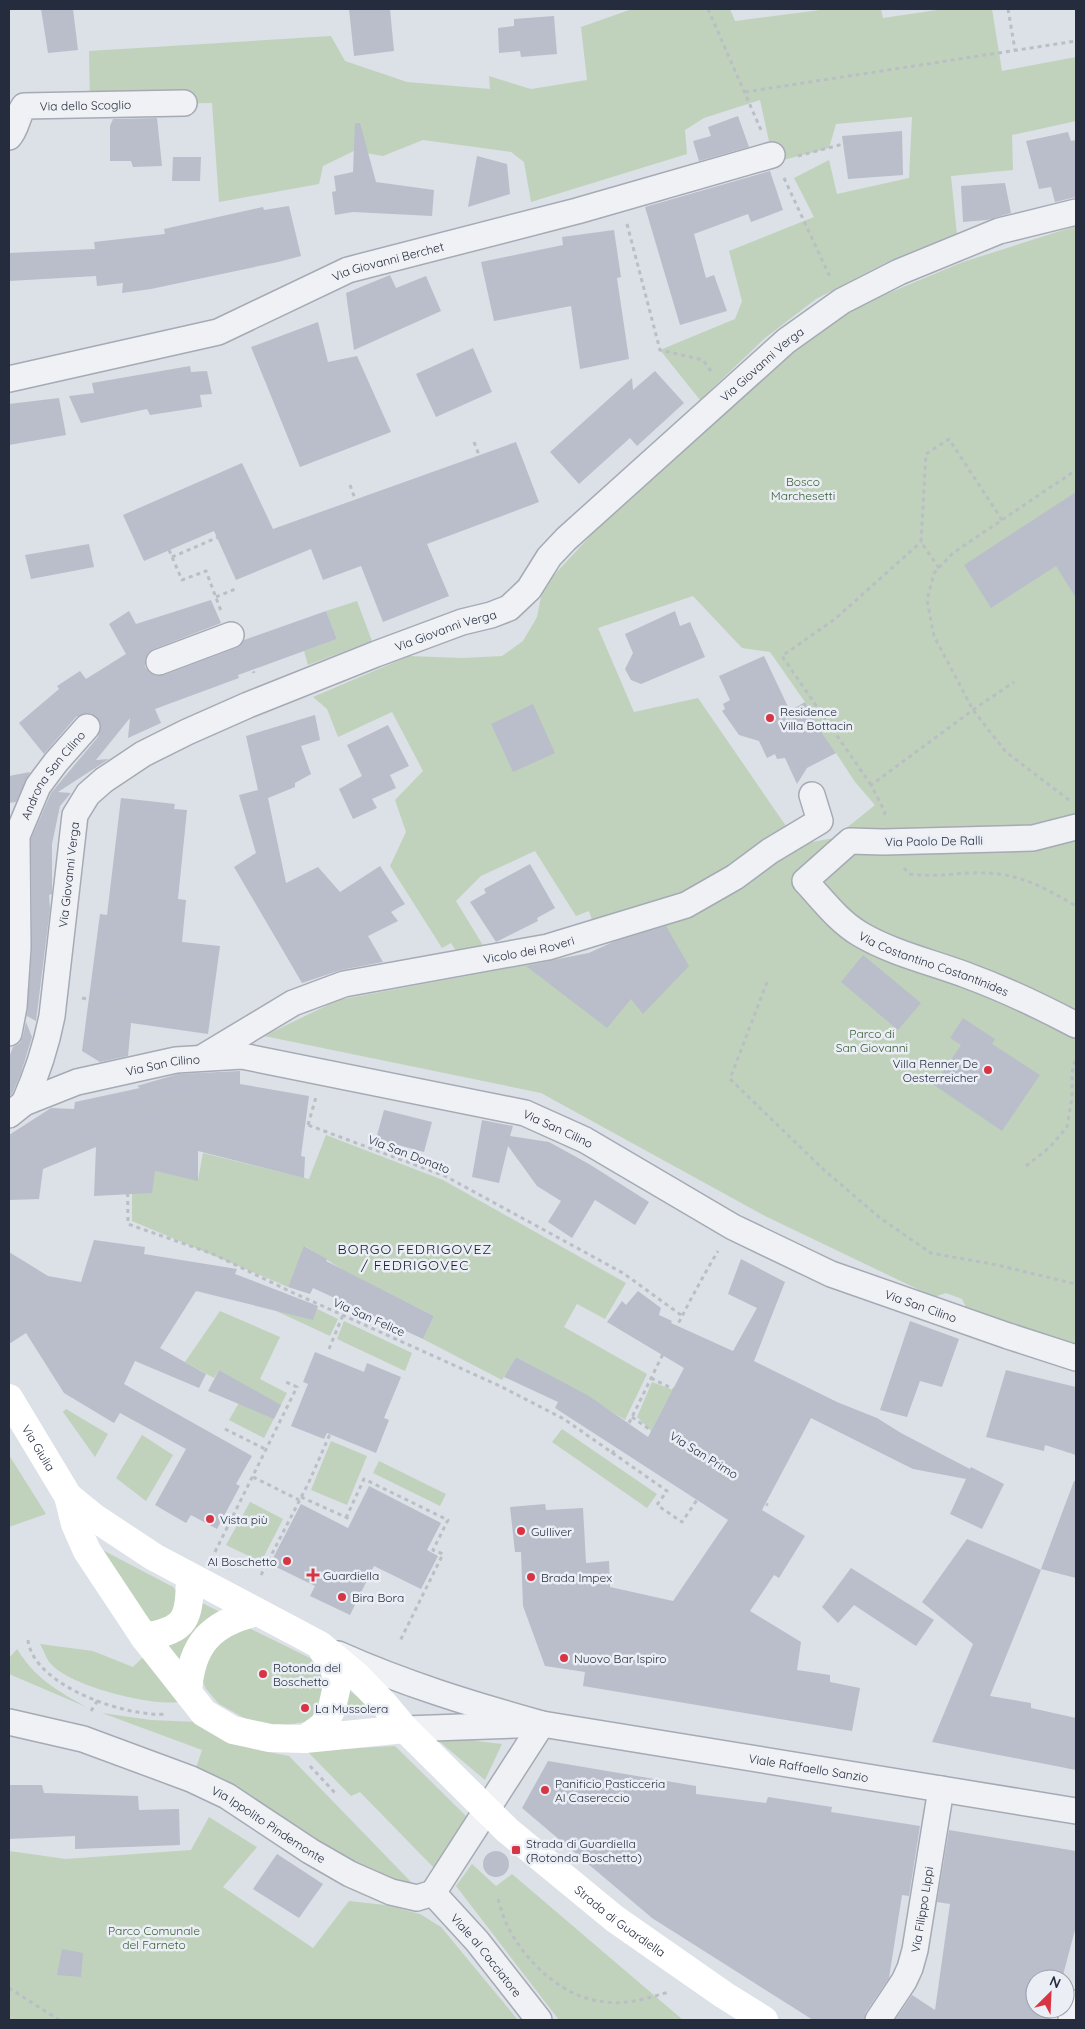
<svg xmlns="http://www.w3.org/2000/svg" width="1085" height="2029" font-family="Quicksand,sans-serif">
<rect width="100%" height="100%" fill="#dce0e7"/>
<g fill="#c0d2bc">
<polygon points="632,9 730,9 735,21 828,9 881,9 883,18 944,9 992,9 1002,71 1076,57 1076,121 1012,135 1013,170 951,176 957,235 885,263 816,299 765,338 700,400 660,350 735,319 742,301 729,251 814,217 794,178 829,160 837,194 909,178 912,117 836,124 829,148 776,162 772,155 760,100 704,118 685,130 687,154 531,202 524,162 511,152 423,140 383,156 354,151 323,166 319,184 219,202 212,103 90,105 89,51 331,36 345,61 407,82 490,89 489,76 531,89 587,80 581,27"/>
<polygon points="1076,226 1076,1345 968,1311 962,1299 946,1293 934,1297 765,1216 541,1093 264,1036 338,1000 589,953 701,904 795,845 834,838 875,805 855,782 836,753 820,730 805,702 770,652 742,648 693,596 598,628 634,712 698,698 788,829 683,898 595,929 589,911 576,916 535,851 481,876 456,901 487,952 460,957 451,943 442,948 390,866 406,832 395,800 423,771 392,712 338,737 327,709 313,697 409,656 462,658 502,656 523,641 537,617 543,587 605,520 685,449 788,352 848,310 963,262"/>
<polygon points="357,601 372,641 308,665 304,651 337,639 326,611"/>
<polygon points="326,1135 443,1180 626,1283 605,1319 577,1304 564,1327 647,1374 625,1420 582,1393 516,1357 502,1380 423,1339 434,1316 343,1270 305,1246 288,1287 132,1221 132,1183 141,1168 198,1180 203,1153 309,1179"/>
<polygon points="280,1291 338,1319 330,1336 274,1310"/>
<polygon points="220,1311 280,1337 260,1379 287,1393 264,1438 229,1420 248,1387 219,1370 214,1378 185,1362"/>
<polygon points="344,1321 412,1353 405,1371 337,1339"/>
<polygon points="652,1382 673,1390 651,1431 637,1417"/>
<polygon points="66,1409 108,1434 95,1457 63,1412"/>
<polygon points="562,1429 657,1494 647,1508 552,1442"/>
<polygon points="142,1435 173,1455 146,1501 116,1478"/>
<polygon points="331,1441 367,1456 347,1505 311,1490"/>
<polygon points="9,1455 46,1514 9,1527"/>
<polygon points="379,1461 446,1494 440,1506 373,1473"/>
<polygon points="250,1502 283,1519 261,1562 226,1545"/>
<polygon points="95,1546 173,1587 179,1594 178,1615 157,1625 144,1617"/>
<polygon points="198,1601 222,1613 182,1664 162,1640"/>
<polygon points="249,1628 310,1658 321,1667 326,1684 325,1699 310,1721 281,1726 257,1725 219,1704 206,1689 202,1680 204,1653 220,1633"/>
<path d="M40,1644l53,7 40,16 10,-10 35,45c-28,4 -108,-16 -127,-38 -5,-5 -7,-14 -11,-20z"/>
<path d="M17,1649c18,29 39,41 69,58l-77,-33v-16z"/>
<polygon points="345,1687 374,1710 339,1716"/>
<polygon points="102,1713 151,1720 197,1722 221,1737 253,1749 289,1756 415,1886 399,1884 353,1863 196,1768 202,1750"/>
<polygon points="433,1736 502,1744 485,1780"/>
<polygon points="395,1746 467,1817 435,1869 360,1792 351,1796 307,1751"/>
<polygon points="209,1817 257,1847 223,1887 313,1948 349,1901 385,1905 420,1914 441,1927 518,2020 9,2020 9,1851 66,1859 191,1850"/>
<polygon points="472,1864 496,1886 512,1874 683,2020 559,2020 456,1886"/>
</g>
<g fill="#b9beca">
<polygon points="41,9 73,9 78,50 48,53"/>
<polygon points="349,9 390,9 394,51 354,56"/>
<polygon points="554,16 557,54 521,57 520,51 499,53 498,28 514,26 514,19"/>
<polygon points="738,116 749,147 699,161 693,141 711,136 708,127"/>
<polygon points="157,118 162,166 133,167 131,161 110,161 110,126 113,119"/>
<polygon points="355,123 360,123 376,182 434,190 432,216 353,212 335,215 332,192 336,191 334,176 353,172"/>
<polygon points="902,131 903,175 848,179 842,136"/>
<polygon points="1068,132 1071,141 1076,140 1076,197 1055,202 1051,187 1039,189 1026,141"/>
<polygon points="477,156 507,164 510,194 468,207"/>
<polygon points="173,157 201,157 200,181 172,181"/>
<polygon points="770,171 783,210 751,222 748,214 694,234 706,278 714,275 727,311 680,325 645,207"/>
<polygon points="1005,183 1011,213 987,220 963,222 961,186"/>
<polygon points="289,206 301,256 278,262 151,289 122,293 123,283 97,286 96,276 9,281 9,253 95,249 94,242 165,234 164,229 263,207 264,210"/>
<polygon points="614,230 621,277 617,278 629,359 580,369 571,306 494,321 481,262 563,245 562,237"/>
<polygon points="390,275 396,288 426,276 441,311 354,350 346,293"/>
<polygon points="318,322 328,362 357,356 391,432 300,467 251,347"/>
<polygon points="473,348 492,392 436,417 416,374"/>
<polygon points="190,366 191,372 207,371 212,394 200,395 202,407 150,415 147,409 81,423 69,396 94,393 92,383"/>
<polygon points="655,371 684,403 637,446 630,438 579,484 550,452 632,378 633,390"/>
<polygon points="59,398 66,435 9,445 9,404"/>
<polygon points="516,442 539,502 427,544 449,596 383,622 361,566 323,580 311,549 236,580 214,531 144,561 123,515 242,463 273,529"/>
<polygon points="1076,492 1076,598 1056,566 991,608 964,565"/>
<polygon points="89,544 94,567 31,579 25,555"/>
<polygon points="211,600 221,623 154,649 148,653 145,660 145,667 150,673 156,676 164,675 236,648 244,640 326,611 337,639 238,675 239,678 155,709 161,723 128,738 130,718 96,760 109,759 58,792 71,793 60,806 52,844 52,894 49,895 50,909 36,1021 27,1016 32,948 31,839 51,793 98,737 101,729 100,722 96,716 89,713 82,714 76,717 44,754 19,723 59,689 57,686 80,671 86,679 126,654 109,624 129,611 136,624"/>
<polygon points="675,611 680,626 690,622 705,657 641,684 631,680 625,669 633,653 625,634"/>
<polygon points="764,656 790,711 805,702 820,730 836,753 807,768 797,784 785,758 777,759 775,754 767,758 759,741 739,735 722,711 725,709 723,704 730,700 719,676"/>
<polygon points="533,704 555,753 513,772 491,724"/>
<polygon points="315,715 320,740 301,746 311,774 295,783 295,787 268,798 286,883 318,867 340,892 380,866 405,904 391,912 398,921 368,936 383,962 341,970 302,983 234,867 256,853 239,795 258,790 246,736"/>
<polygon points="388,725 409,766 390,775 396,788 372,799 377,808 353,819 339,789 362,776 347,745"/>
<polygon points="30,772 16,802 9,803 9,776"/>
<polygon points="121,798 175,804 174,809 187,810 178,899 186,900 182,942 220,946 208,1034 131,1023 128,1056 100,1062 82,1051 100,914 107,915"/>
<polygon points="530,864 555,908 537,918 538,921 496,942 470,902 486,893 484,889"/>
<polygon points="666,926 689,966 643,1014 631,999 607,1028 526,966 589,953 613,942"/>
<polygon points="863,955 921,1003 898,1030 841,982"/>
<polygon points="963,1018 995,1039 992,1044 1040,1075 1002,1131 934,1085 961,1045 950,1038"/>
<polygon points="26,1022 32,1037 20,1076 12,1094 9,1097 9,1057 13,1047 20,1043 23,1036"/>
<polygon points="240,1071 240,1084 309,1096 301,1156 305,1157 304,1178 198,1151 198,1181 155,1171 152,1193 94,1196 96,1147 43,1169 39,1199 9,1200 9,1135 51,1108 74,1109 75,1102 140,1088 137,1086 178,1074"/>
<polygon points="384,1110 432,1122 424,1152 376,1139"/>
<polygon points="482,1120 513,1126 510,1136 549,1142 589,1164 649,1202 635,1225 595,1200 572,1238 548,1222 561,1201 537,1186 508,1146 499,1183 472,1177"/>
<polygon points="94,1240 145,1247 144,1254 237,1269 235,1274 318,1306 313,1320 196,1291 160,1348 206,1374 199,1388 135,1361 124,1384 252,1456 236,1484 240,1486 217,1529 191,1515 186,1523 155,1505 186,1449 120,1413 114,1423 64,1393 26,1333 9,1344 9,1252 48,1276 81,1282"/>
<polygon points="304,1246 327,1259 326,1261 434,1316 423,1339 313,1288 310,1294 288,1287"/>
<polygon points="741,1259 785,1282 754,1361 837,1402 877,1418 901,1433 970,1469 971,1467 1004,1484 982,1529 950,1514 966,1479 913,1469 811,1418 762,1510 805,1536 779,1578 774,1575 750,1611 801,1642 797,1670 830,1675 830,1682 860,1688 852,1731 583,1686 585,1672 545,1666 523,1606 521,1552 515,1552 510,1507 545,1504 546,1510 583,1508 586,1563 609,1561 610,1587 673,1601 728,1520 555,1408 558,1402 504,1377 516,1357 589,1396 648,1437 684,1368 607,1322 622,1301 626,1305 638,1291 661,1308 659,1315 672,1321 671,1323 733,1351 757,1308 728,1294"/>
<polygon points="910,1321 959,1339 942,1387 920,1381 907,1417 880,1410"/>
<polygon points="315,1352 364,1372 367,1363 401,1377 384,1418 389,1420 376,1453 327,1433 324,1439 291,1426 308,1384 303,1382"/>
<polygon points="219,1370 281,1405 274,1419 208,1391"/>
<polygon points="1006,1370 1076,1387 1076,1455 1045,1445 1044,1451 986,1437"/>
<polygon points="1074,1481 1076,1482 1076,1578 1041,1569"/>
<polygon points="369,1486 441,1523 427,1550 438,1556 421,1589 374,1566 350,1615 310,1596 315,1586 270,1564 301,1504 348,1528"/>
<polygon points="967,1539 1041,1570 990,1696 1031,1703 1031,1708 1076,1718 1076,1770 932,1742 973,1644 922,1602"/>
<polygon points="851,1568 934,1620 916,1646 854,1605 838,1623 822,1607"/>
<polygon points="548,1761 696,1786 696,1794 766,1803 768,1797 832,1807 831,1812 920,1826 909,1896 902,1895 889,1978 866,2012 864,2020 813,2020 652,1918 522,1808"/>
<polygon points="9,1785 42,1785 44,1793 138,1796 139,1810 179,1809 180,1845 75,1849 75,1836 9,1839"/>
<polygon points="949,1830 1076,1851 1076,1926 1062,1979 1035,1979 1035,2009 1053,2009 1050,2020 895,2020 912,1995 935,2010 950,1904 937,1902"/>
<circle cx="496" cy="1864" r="13"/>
<polygon points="277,1854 323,1884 299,1918 253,1889"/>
<polygon points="62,1949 83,1953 81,1977 57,1975"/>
</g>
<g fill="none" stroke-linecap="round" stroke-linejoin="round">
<defs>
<g id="street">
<path id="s1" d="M9,137c8,-9 8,-21 15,-31l160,-3"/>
<path id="s2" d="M9,379l209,-47 130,-62 229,-59 195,-56"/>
<polyline points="159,662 231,635"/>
<path id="s3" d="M1076,827l-43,11 -150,4 -33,-1 -45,40c17,18 33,40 55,53 32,19 71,28 106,41 38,14 74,31 110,50"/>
<path id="s4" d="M9,1033l5,-26 4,-59 -1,-112 21,-50 18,-24 31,-35"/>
<path id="s5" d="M205,1056l88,-53 51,-19 204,-37 138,-42 49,-28 35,-26 50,-30 -8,-26"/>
<path id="s6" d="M24,1103c13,-29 22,-56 28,-87l23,-201 13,-21 16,-14 39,-26 44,-22 61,-27 128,-51 86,-32 29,-7 18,-7 20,-19 20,-32 17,-18 220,-198 56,-40 57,-29 100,-41 77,-19"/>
<path id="s7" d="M9,1115l15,-12 53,-21 99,-22 66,-4 283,57 60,27 148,87 98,47 177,62 68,22"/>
<path id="s8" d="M338,1654c67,30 133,50 204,70l534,87"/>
<path id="s9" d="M9,1722l74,17 108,40 36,17 83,55 40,23 41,18 26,6 16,-5 109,-169"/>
<polyline points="405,1729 517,1725"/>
<path id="s10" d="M433,1893l44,48 62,79"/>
<path id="s11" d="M878,2020l26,-39 6,-13 5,-18 26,-161"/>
<polyline points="1071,2020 1076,2003"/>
</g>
</defs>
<use href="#street" stroke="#a5aab4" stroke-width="28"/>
<g stroke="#babec5" stroke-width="3" stroke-dasharray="4 4" stroke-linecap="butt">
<polyline points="708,9 761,130"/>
<polyline points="1008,9 1015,50"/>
<polyline points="745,92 1076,41"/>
<polyline points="798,156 843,144"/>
<polyline points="784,178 830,277"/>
<polyline points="627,224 660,350 703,360 711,371"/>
<polyline points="474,442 482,463"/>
<polyline points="350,485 355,499"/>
<polyline points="169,550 182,580 206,571 221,611"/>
<polyline points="172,557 228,533"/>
<polyline points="939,568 921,542 926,454 949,439 1002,520"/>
<polyline points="216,597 238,588"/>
<polyline points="250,664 254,673"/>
<polyline points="871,785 782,656 835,619 921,542"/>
<polyline points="1069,800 1006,752 973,710 934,636 927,600 934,573 953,553 1076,470"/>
<polyline points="884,815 885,812 871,785 973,710 1014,682"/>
<path d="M904,868l5,6c24,3 39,0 62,-1 44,-2 69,12 105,33"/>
<polyline points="767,982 730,1079 824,1170 880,1218 931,1253 997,1265 1076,1284"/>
<polyline points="82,998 138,1008"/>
<polyline points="308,1125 316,1097"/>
<polyline points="1026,1166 1050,1147 1067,1127 1072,1098 1072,1073 1076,1057"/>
<polyline points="681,1315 623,1273 445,1176 308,1125 173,1099 136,1111 127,1145 128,1224 213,1254 287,1290 500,1386 564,1419 667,1491 657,1505 682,1522 697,1500"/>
<polyline points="329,1349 343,1315"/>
<polyline points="651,1378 741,1423"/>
<polyline points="632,1417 687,1456 768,1505"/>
<path d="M629,1423c29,-58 56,-117 89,-172"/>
<polyline points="225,1429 267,1450"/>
<polyline points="612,1454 616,1447"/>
<polyline points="253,1477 299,1500"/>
<polyline points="301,1497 352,1520"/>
<polyline points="346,1518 364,1479 448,1520 433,1550 443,1554 399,1643"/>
<polyline points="215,1552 297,1387 286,1382"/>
<polyline points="261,1575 309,1482 330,1434"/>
<path d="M28,1640c5,46 100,78 139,74"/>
<polyline points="91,1711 98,1700"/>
<polyline points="310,1766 336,1794"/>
<path d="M498,1899c3,9 5,18 9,26 18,37 56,73 98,77 22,3 43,-4 64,-10"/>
<polyline points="9,1988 59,2020"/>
</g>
<use href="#street" stroke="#eff1f5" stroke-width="25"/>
<g stroke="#fff" stroke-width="28">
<path id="s12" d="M9,1398l59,98 7,28 12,27 57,86 60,76 29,17 37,8 35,1 100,-10"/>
<path id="s13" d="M68,1496l27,22 59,39 166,88 37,31 27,28 21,25 102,101 108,89 109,76 40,25"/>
<path d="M144,1637c44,-7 45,-19 46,-60"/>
<path d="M188,1692c3,-48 23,-69 69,-80"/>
<polyline points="305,1739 324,1725 332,1708 338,1681 332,1663 323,1651"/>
</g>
</g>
<g fill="#d83544" stroke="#ebeff5" stroke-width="2">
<circle cx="770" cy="718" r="5"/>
<circle cx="988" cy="1070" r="5"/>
<circle cx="210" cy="1519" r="5"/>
<circle cx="521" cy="1531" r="5"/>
<circle cx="287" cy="1561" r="5"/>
<path d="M310.5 1567.5h5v5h5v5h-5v5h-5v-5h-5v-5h5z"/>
<circle cx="531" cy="1577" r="5"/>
<circle cx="342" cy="1597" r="5"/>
<circle cx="564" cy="1658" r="5"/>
<circle cx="263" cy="1674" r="5"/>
<circle cx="305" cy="1708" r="5"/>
<circle cx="545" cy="1790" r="5"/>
<rect x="511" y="1845" width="10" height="10" rx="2.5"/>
</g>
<g text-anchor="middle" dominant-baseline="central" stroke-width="5" stroke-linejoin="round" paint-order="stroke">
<g font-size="12" fill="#242c3e" stroke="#ebeff5">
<text stroke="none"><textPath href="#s1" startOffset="96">Via dello Scoglio</textPath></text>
<text stroke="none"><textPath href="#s2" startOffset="399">Via Giovanni Berchet</textPath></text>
<text stroke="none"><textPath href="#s6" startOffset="1134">Via Giovanni Verga</textPath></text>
<text stroke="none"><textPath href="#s6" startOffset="714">Via Giovanni Verga</textPath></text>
<text stroke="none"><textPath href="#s4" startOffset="269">Androna San Cilino</textPath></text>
<text transform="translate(934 841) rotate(-1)">Via Paolo De Ralli</text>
<text stroke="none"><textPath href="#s6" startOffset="234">Via Giovanni Verga</textPath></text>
<text stroke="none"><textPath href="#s5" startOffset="345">Vicolo dei Roveri</textPath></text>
<text stroke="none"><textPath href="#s3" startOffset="444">Via Costantino Costantinides</textPath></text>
<text stroke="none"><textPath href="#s7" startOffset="164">Via San Cilino</textPath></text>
<text stroke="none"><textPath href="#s7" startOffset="569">Via San Cilino</textPath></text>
<text transform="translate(409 1154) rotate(21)">Via San Donato</text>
<text stroke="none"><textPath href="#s7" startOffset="974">Via San Cilino</textPath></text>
<text transform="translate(369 1317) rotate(24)">Via San Felice</text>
<text stroke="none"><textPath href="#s12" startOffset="58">Via Giulia</textPath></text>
<text transform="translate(704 1455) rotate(32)">Via San Primo</text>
<text stroke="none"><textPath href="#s8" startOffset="486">Viale Raffaello Sanzio</textPath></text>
<text stroke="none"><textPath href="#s9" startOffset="281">Via Ippolito Pindemonte</textPath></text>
<text stroke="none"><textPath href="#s11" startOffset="121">Via Filippo Lippi</textPath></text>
<text stroke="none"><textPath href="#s13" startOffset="702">Strada di Guardiella</textPath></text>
<text stroke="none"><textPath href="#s10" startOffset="82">Viale al Cacciatore</textPath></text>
</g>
<g font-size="12" fill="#365b31" stroke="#ebeff5">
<text x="803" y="481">Bosco<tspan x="803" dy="14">Marchesetti</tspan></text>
<text x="872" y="1033">Parco di<tspan x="872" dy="14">San Giovanni</tspan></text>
<text x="154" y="1930">Parco Comunale<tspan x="154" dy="14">del Farneto</tspan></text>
</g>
<g font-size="12" fill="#242c3e" stroke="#ebeff5" text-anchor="start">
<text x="780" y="711">Residence<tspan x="780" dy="14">Villa Bottacin</tspan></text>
<text x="978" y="1063" text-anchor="end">Villa Renner De<tspan x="978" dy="14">Oesterreicher</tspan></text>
<text x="220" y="1519">Vista più</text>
<text x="531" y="1531">Gulliver</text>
<text x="277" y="1561" text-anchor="end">Al Boschetto</text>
<text x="323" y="1575">Guardiella</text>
<text x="541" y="1577">Brada Impex</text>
<text x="352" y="1597">Bira Bora</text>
<text x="574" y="1658">Nuovo Bar Ispiro</text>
<text x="273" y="1667">Rotonda del<tspan x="273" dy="14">Boschetto</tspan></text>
<text x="315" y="1708">La Mussolera</text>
<text x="555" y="1783">Panificio Pasticceria<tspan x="555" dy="14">Al Casereccio</tspan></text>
<text x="526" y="1843">Strada di Guardiella<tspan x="526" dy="14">(Rotonda Boschetto)</tspan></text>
</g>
<g font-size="14" letter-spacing="1" fill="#171e2f" stroke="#ebeff5">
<text x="415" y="1249">BORGO FEDRIGOVEZ<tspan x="415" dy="16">/ FEDRIGOVEC</tspan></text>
</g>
</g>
<rect width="1085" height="2029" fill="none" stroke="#242c3e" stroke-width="20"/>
<g transform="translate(1050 1994) rotate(24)"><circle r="24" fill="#ebeff5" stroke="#9ba1ac"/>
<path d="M0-4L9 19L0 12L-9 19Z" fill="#d83544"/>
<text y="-8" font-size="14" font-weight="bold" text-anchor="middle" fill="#242c3e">N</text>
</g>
</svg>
